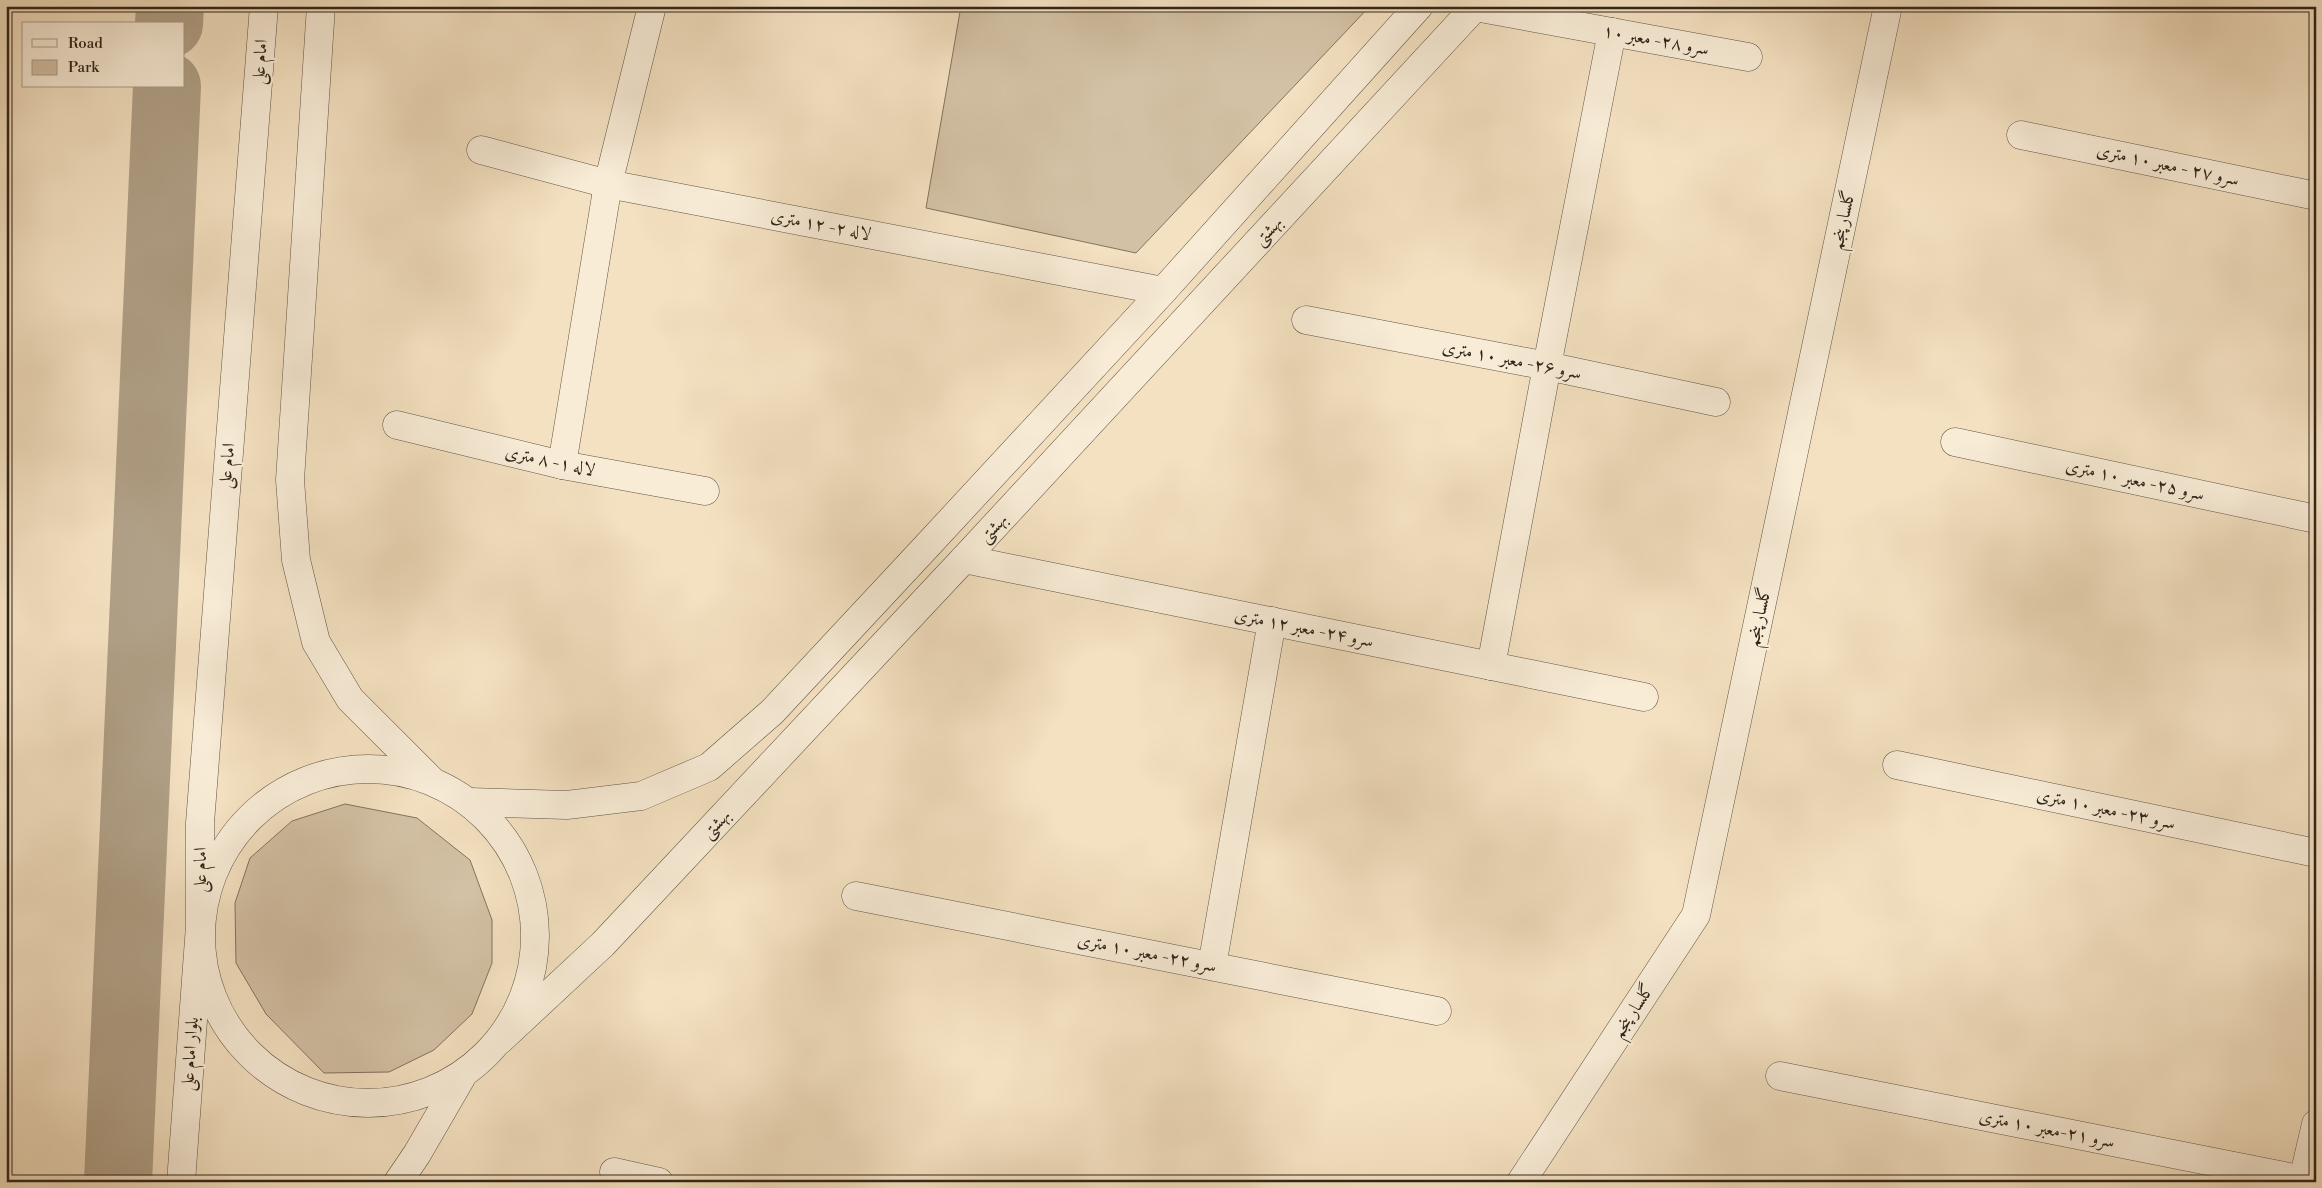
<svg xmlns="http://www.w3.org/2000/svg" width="2322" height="1188" font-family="'Libre Bodoni',Amiri,serif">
<rect width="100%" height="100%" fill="#f4e1c1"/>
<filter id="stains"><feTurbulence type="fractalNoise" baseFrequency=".004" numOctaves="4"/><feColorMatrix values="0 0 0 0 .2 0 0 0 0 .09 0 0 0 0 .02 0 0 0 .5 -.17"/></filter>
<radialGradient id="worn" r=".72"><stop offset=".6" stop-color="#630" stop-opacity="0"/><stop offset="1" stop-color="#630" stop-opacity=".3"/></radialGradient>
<g fill="#d3c1a5" stroke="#827360">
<polygon points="961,6 1370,6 1136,253 926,208"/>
<polygon points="345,804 417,818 470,860 492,920 492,963 472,1014 434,1050 389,1072 324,1073 266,1014 236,963 235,903 250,858 292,821"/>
</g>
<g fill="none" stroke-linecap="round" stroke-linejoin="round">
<g stroke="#b1a188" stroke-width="68">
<polyline points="169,24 170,6"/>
<polyline points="118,1182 167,86"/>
</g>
<defs>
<g id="minor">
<polyline points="321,6 290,480 296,560 316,642 350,699 431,780"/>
<polyline points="1475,7 1748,57"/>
<polyline points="2021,135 2316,196"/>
<polyline points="481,150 608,184 1163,291"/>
<polyline points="1306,320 1547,366 1716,402"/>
<polyline points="397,425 562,465 705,491"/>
<polyline points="1955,442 2316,519"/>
<polyline points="562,465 608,184 652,6"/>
<polyline points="964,559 1644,697"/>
<polyline points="1491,666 1547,366 1612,32"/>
<polyline points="1897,765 2316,853"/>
<circle cx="368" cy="936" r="167"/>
<polyline points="470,802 567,805 641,796 709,767 772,712 926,547 1163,291 1419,6"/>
<polyline points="856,896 1437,1011"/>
<polyline points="1212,966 1272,621"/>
<polyline points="500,1040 603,944 964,559 1476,6"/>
<polyline points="1780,1076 2314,1182"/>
<polyline points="614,1172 659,1182"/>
<polyline points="2303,1180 2316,1124"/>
<polyline points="181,1182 200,926 200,823 264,6"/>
<polyline points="398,1182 417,1154 461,1078"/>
<polyline points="1521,1182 1696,915 1888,6"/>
</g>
</defs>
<use href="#minor" stroke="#615444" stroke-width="29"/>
<use href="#minor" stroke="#f8ecd7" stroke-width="28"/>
</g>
<g text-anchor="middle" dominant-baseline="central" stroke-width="4.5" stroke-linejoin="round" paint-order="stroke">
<g font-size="18" fill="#30251a" stroke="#f8ecd7">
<text transform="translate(1656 40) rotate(10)">سرو ۲۸- معبر ۱۰</text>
<text transform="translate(260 62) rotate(-86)">امام علی</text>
<text transform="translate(2168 165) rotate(12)">سرو ۲۷ - معبر ۱۰ متری</text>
<text transform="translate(1843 220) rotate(-78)">گلسار پنجم</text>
<text transform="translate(821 225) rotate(11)">لاله ۲- ۱۲ متری</text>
<text transform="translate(1268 231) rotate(-47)">بهشتی</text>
<text transform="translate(1512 360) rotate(11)">سرو ۲۶- معبر ۱۰ متری</text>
<text transform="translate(550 461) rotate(12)">لاله ۱- ۸ متری</text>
<text transform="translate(227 466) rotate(-85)">امام علی</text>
<text transform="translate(2135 480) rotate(12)">سرو ۲۵- معبر ۱۰ متری</text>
<text transform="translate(993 528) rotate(-47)">بهشتی</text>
<text transform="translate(1759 617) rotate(-78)">گلسار پنجم</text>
<text transform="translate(1304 628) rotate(11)">سرو ۲۴- معبر ۱۲ متری</text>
<text transform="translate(2106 809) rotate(12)">سرو ۲۳- معبر ۱۰ متری</text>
<text transform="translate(716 824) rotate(-47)">بهشتی</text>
<text transform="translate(200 870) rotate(-90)">امام علی</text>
<text transform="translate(1147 953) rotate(11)">سرو ۲۲- معبر ۱۰ متری</text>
<text transform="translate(1633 1011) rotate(-57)">گلسار پنجم</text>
<text transform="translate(190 1054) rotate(-86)">بلوار امام علی</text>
<text transform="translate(2047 1129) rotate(11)">سرو ۲۱-معبر ۱۰ متری</text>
</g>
</g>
<rect width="2322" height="1188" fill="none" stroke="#f4e1c1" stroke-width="25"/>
<rect x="8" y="8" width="2307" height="1173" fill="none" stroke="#30251a" stroke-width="2.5"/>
<rect x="12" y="12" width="2297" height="1163" fill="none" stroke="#30251a"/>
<rect x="22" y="22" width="162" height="65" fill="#f8ecd7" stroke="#a89c8b"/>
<rect x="32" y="39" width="25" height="8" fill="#f8ecd7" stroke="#a89c8b"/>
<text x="68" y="48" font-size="15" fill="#30251a">Road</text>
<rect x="32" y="60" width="25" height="15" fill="#d3c1a5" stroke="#a89c8b"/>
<text x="68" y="72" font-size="15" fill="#30251a">Park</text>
<rect width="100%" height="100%" filter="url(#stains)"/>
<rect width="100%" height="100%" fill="url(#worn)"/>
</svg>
